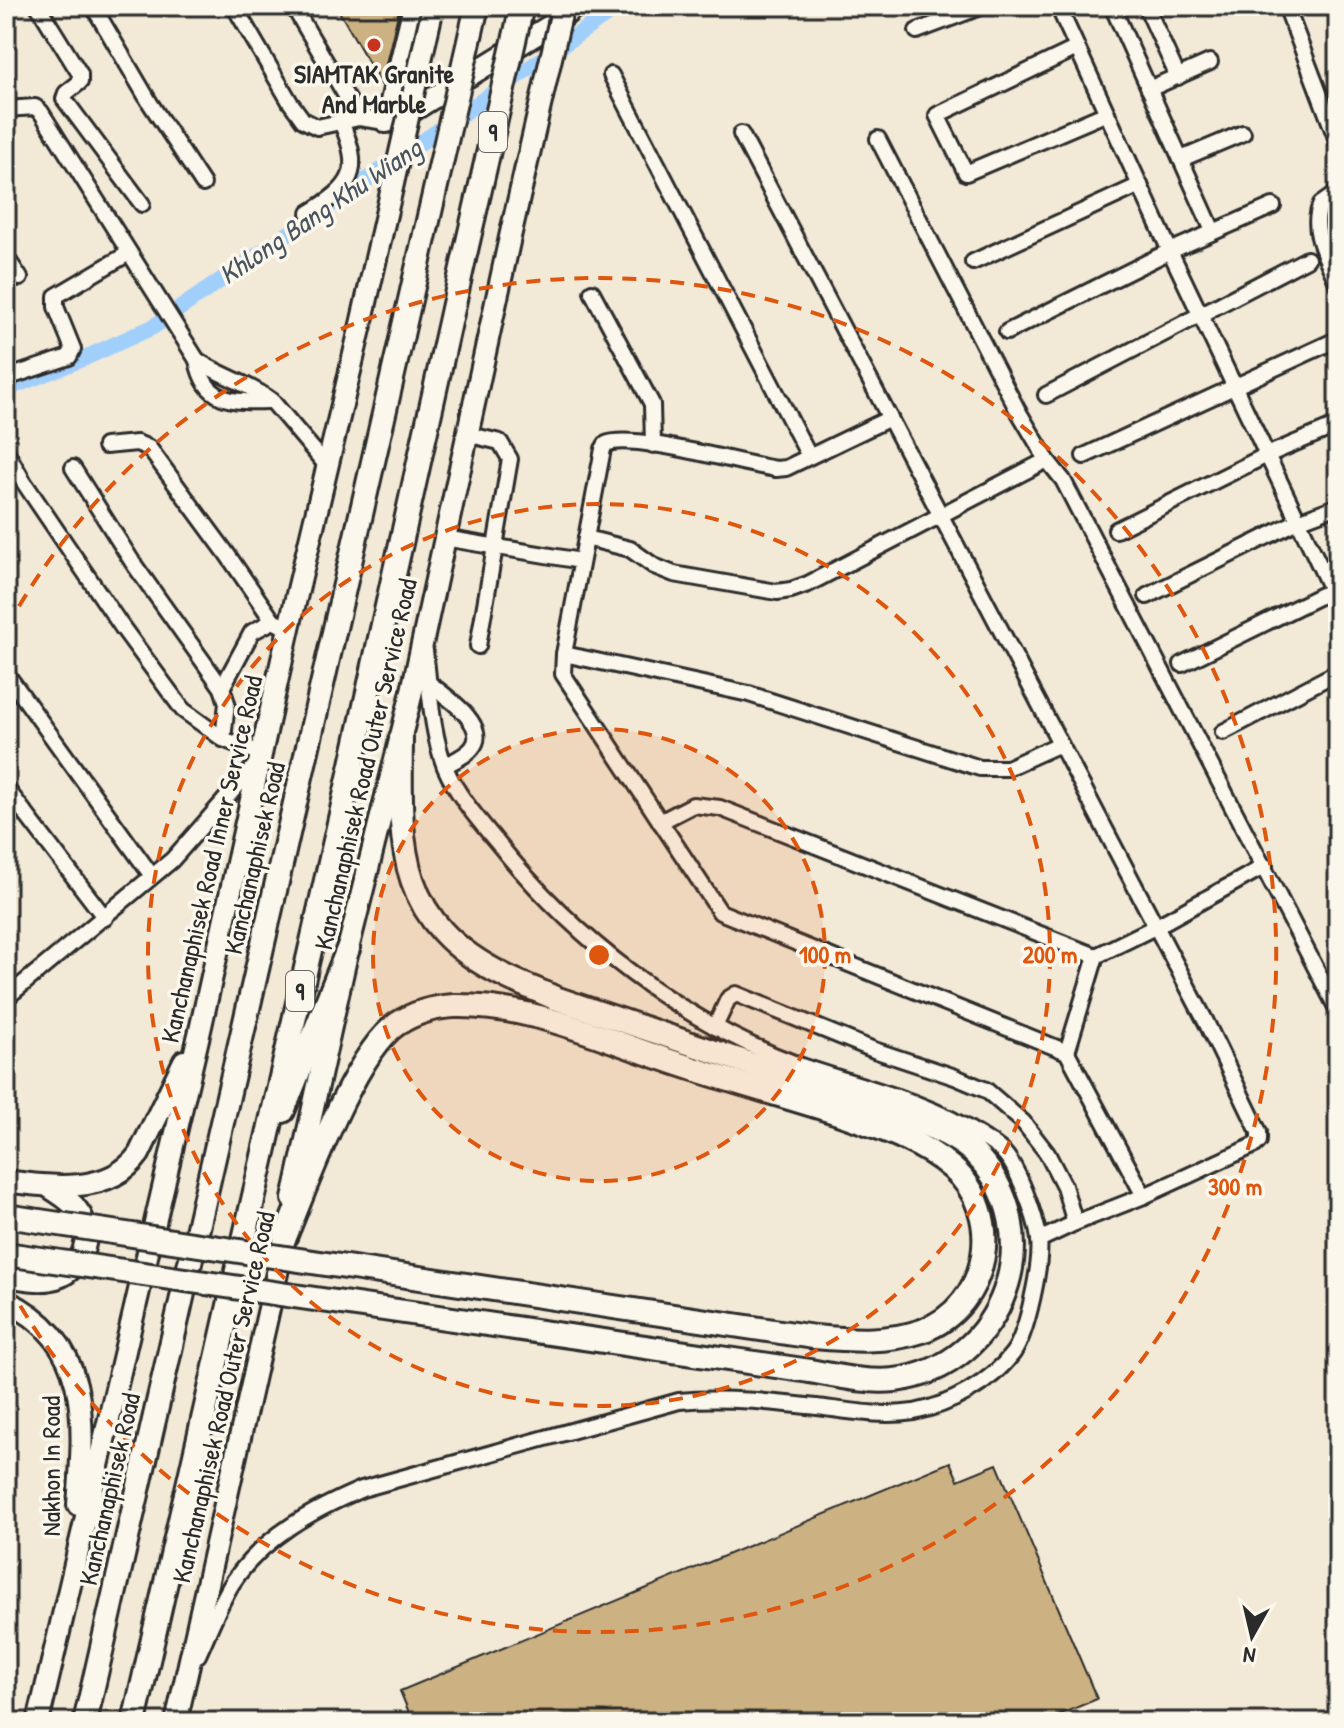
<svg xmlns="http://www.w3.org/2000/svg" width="1344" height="1728" font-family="'Patrick Hand',sans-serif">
<rect width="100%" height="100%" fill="#f2e9d7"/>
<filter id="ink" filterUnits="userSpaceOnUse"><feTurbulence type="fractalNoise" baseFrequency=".0125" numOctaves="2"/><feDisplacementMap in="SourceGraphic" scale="16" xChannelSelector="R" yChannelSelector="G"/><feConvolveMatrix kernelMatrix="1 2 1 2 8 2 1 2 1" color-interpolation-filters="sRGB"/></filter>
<g filter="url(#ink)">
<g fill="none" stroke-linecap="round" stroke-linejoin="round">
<polyline stroke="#a1cffc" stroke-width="16" points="6,389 87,357 153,327 619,6"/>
</g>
<g fill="#ccb282" stroke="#2b2b2b" stroke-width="2">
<polygon points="336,6 400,6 381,84"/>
<polygon points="950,1462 958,1480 997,1464 1097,1699 1042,1722 413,1722 400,1691"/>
</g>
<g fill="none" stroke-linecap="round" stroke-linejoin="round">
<defs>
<g id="minor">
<polyline points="38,6 80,74 80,82 66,93 64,99 142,204"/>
<polyline points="93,6 150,103 203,184"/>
<polyline points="234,6 290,102 303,120 317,127 359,118 386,122"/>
<polyline points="293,6 359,118"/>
<polyline points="1112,6 1213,231"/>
<polyline points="1146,6 1178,77"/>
<polyline points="1286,6 1338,143"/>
<polyline points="917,31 983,6"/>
<polyline points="1077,48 937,115 966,173 1107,113"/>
<polyline points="611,75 809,456"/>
<polyline points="1149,89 1210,62"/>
<path d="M6,109l29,-2 6,5 156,248c23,16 52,23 75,41l55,65"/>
<polyline points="741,134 1206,1022 1259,1132 1259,1141 1255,1145 1144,1196 1075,1223 1039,1240"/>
<polyline points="878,139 1017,409 1047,460 1063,480 1338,1011"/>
<polyline points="1181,159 1243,133"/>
<path d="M1338,192l-17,12c-12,26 7,56 17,81"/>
<polyline points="1273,206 1170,251 1338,604"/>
<path d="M309,213c44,-27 54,-41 32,-91"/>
<polyline points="6,257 20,278"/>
<polyline points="973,262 1140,185"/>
<polyline points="592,292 652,404 653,445"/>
<polyline points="1007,332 1170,251 1058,6"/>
<path d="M197,360c8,44 36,42 75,41"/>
<polyline points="6,378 69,357 73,349 56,307 56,296 129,253"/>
<polyline points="1046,395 1307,259"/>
<path d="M890,418l-104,50 -10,1c-34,-5 -145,-37 -170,-25l-3,5 -39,205 -1,20 157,238 347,140 77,144"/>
<polyline points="466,434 500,442 510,459 478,646"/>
<polyline points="105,446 137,443 149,448 227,554 273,621"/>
<polyline points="6,451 23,481 122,627 183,710 223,739 261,754"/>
<polyline points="1084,456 1338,339"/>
<polyline points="73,468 133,563 222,688 227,703 223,739"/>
<polyline points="1116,530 1267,455 1338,425"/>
<polyline points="444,538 581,561"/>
<polyline points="586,538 630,549 654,566 674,574 777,592 791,590 808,584 1047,460"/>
<polyline points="1147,596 1298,521 1338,506"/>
<polyline points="564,654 749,694 980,768 1007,768 1060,744"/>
<polyline points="1182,664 1338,587"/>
<polyline points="6,673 152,876"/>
<path d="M430,684c14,11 61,42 42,64 -6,8 -19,13 -27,18"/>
<polyline points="222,688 252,632 273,621 281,625"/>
<polyline points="1223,732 1338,672"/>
<polyline points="6,788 105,918"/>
<polyline points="660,822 693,805 720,808 1096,956"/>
<polyline points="6,998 172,860 259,761"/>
<polyline points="715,1027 728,999 736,994 874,1050 955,1077 986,1090 1023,1122 1047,1153 1064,1186 1075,1223"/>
<polyline points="1067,1052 1096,956 1155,927 1265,866"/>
<path d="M198,1655c11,-24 21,-51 35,-73 31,-46 80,-72 129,-93l317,-88c48,-4 92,1 138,6 33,4 65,10 97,5 36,-7 77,-29 99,-59 14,-19 29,-90 26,-114 -3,-22 -21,-73 -37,-88 -7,-6 -16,-11 -23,-16 -55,-36 -119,-48 -180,-70 -119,-44 -224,-125 -303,-224 -19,-23 -39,-46 -51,-74 -14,-36 -15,-78 -20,-116"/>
</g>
<g id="secondary">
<polyline points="414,6 386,122 399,119 561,19 575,6"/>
<path d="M6,1181c44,6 104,14 133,-27l45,-93"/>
<polyline points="293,1199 348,949 410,700 512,228"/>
<path d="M6,1276c16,2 34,7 50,2 27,-8 39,-45 22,-67 -7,-11 -18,-16 -29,-24"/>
<path d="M6,1301c87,41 78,123 72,204"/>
<polyline points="38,1722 201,1026 289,628 360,329"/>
<polyline points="176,1722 284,1242"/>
</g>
<g id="primary">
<path d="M401,738c-1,107 -6,183 102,237 17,9 35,15 52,23l350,118c23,10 50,19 69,37 79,78 30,214 -79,227 -28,3 -57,-4 -85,-9"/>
<path d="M285,1237c22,-52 68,-183 112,-213 17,-11 37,-17 57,-18 75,-2 146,32 216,55 55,19 112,34 168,52 39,14 82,27 114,55 54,46 38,138 -30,163 -36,12 -72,9 -108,6"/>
</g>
<g id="trunk">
<polyline points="283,1111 348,949"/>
<polyline points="85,1722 402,335"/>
<polyline points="134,1722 337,832 464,259"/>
</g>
</defs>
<use href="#minor" stroke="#2b2b2b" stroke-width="20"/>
<use href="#secondary" stroke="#2b2b2b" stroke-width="26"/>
<use href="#primary" stroke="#2b2b2b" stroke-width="28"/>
<use href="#trunk" stroke="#2b2b2b" stroke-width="28"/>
<use href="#minor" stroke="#fbf7ec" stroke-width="14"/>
<use href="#secondary" stroke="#fbf7ec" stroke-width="20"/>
<use href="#primary" stroke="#fbf7ec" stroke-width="22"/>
<use href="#trunk" stroke="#fbf7ec" stroke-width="22"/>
<defs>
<g id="secondary-bridge">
<polyline points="512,228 563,6"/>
<polyline points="360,329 431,16"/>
</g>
<g id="primary-bridge">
<polyline points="6,1216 814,1337"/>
<polyline points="6,1254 810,1371"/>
</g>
<g id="trunk-bridge">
<polyline points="464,259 522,6"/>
<polyline points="402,335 477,6"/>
</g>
</defs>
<use href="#secondary-bridge" stroke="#2b2b2b" stroke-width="26" stroke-linecap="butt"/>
<use href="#primary-bridge" stroke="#2b2b2b" stroke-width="28" stroke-linecap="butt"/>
<use href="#trunk-bridge" stroke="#2b2b2b" stroke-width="28" stroke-linecap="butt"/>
<use href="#secondary-bridge" stroke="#fbf7ec" stroke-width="20"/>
<use href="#primary-bridge" stroke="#fbf7ec" stroke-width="22"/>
<use href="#trunk-bridge" stroke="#fbf7ec" stroke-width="22"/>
</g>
</g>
<circle cx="599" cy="955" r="226" fill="#df570e" fill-opacity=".12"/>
<g fill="none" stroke="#df570e" stroke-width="4" stroke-dasharray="14 10">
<circle cx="599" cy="955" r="226"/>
<circle cx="599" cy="955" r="451"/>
<path d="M7 627A677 677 0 1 1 7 1283"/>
</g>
<circle fill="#c8321e" stroke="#fbf7ec" stroke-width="3" cx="374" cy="45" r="8"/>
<g text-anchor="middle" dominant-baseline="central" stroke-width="7" stroke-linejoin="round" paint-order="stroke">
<g fill="#fbf7ec" stroke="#696865" stroke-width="2">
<rect x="479" y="112" width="28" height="40" rx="6"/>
<rect x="286" y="971" width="28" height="40" rx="6"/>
</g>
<g font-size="24" font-weight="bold" fill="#2b2b2b">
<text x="493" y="132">9</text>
<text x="300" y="991">9</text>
</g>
<g font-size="26" font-weight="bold" fill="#2b2b2b" stroke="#fbf7ec">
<text x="374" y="73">SIAMTAK Granite<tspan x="374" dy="30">And Marble</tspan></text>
</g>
<g font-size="26" fill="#2b2b2b" stroke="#fbf7ec">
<text transform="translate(365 764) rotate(-77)">Kanchanaphisek Road Outer Service Road</text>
<text transform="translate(254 858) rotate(-77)">Kanchanaphisek Road</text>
<text transform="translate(211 859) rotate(-77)">Kanchanaphisek Road Inner Service Road</text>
<text transform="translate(223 1397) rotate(-77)">Kanchanaphisek Road Outer Service Road</text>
<text transform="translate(50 1466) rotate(-90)">Nakhon In Road</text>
<text transform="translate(109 1489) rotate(-77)">Kanchanaphisek Road</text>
</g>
<g font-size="28" font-style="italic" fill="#48545f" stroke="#fbf7ec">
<text transform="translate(320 211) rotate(-34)">Khlong Bang Khu Wiang</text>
</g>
</g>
<circle cx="599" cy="955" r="12" fill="#df570e" stroke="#fbf7ec" stroke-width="4"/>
<g font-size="24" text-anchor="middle" font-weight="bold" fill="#df570e" stroke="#fbf7ec" stroke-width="7" stroke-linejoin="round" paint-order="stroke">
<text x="825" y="963">100 m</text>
<text x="1050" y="963">200 m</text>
<text x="1235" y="1195">300 m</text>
</g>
<rect width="1344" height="1728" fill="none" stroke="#fbf7ec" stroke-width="32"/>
<rect x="16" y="16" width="1312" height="1696" fill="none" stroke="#2b2b2b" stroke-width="3" filter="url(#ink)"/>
<g transform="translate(1252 1636) rotate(188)" stroke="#fbf7ec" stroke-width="6" paint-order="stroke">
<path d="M0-6L14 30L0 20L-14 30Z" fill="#2b2b2b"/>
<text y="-12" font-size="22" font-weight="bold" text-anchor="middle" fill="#2b2b2b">N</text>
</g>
</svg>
